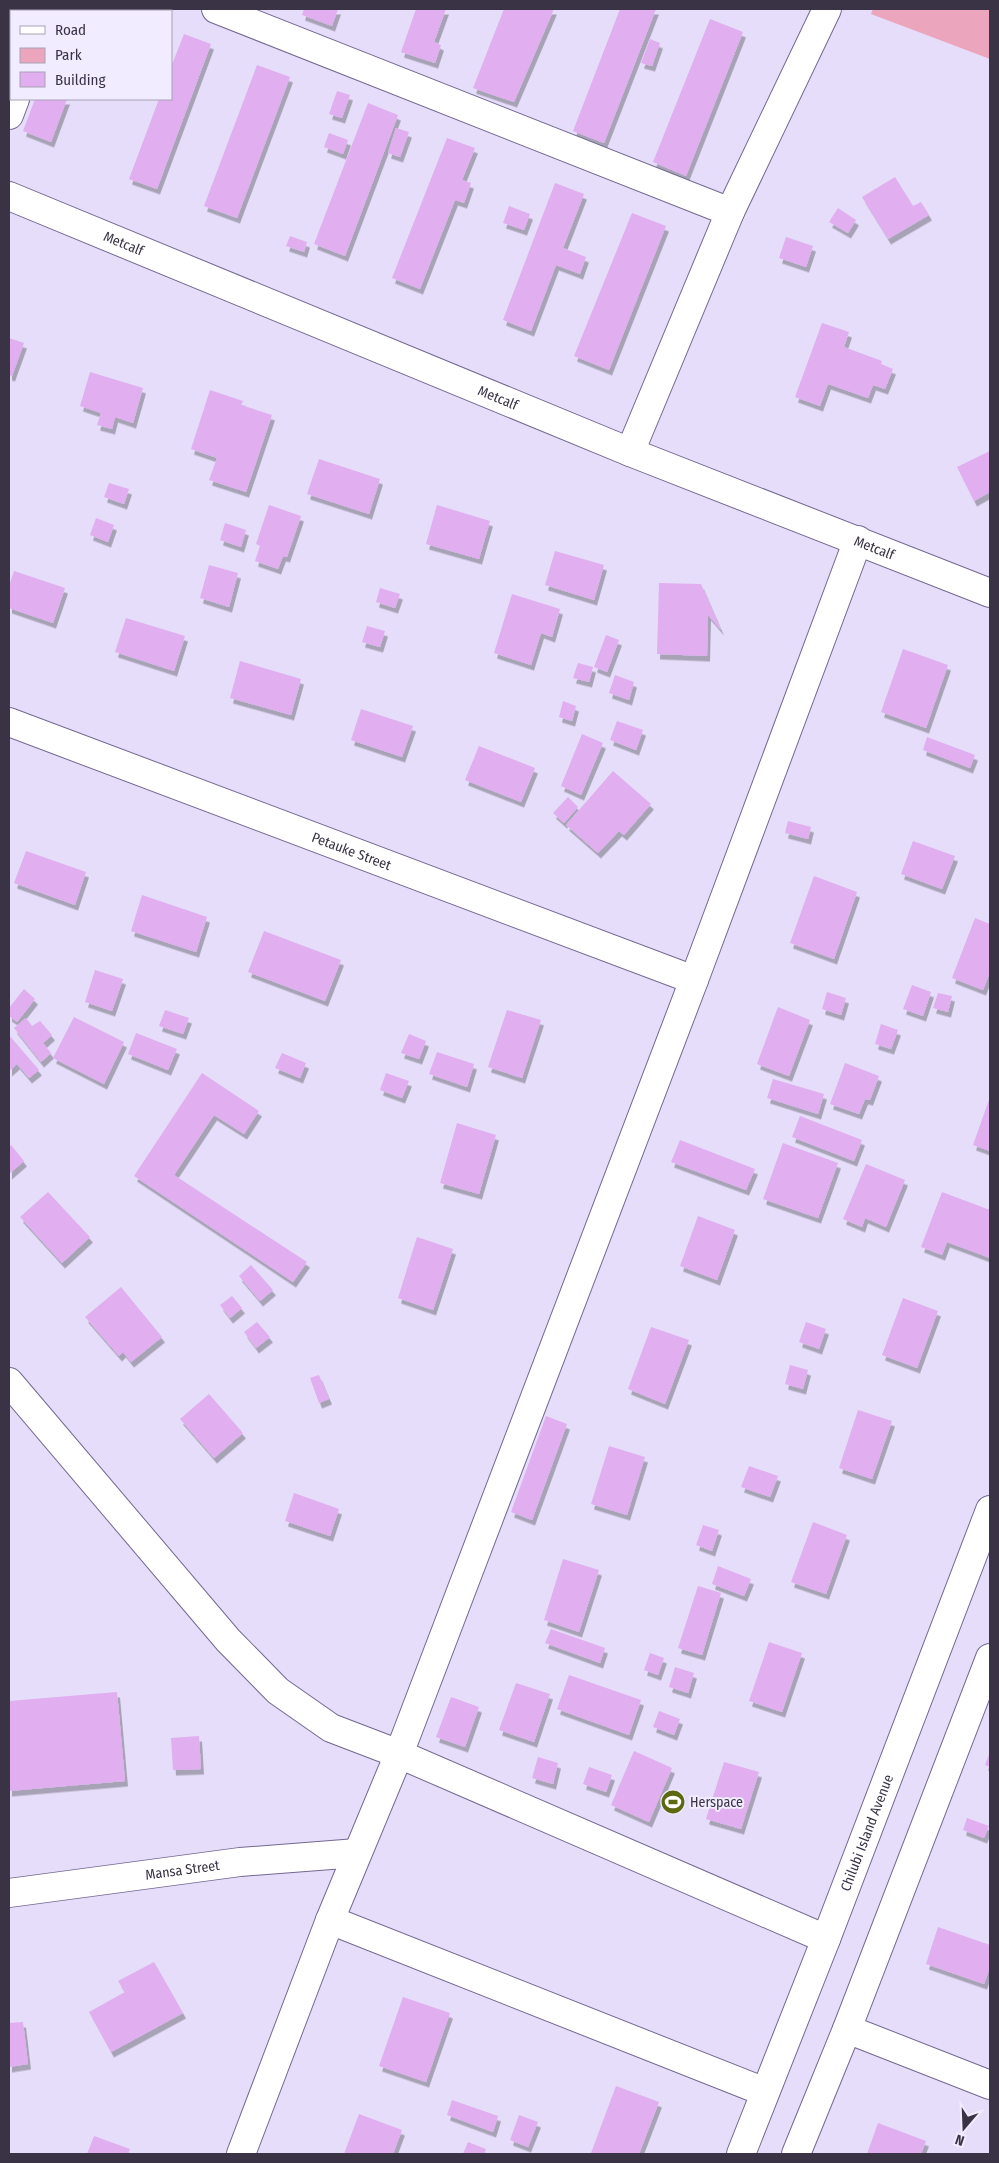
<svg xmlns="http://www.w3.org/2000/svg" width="999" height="2163" font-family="'Fira Sans Condensed',sans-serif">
<defs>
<filter id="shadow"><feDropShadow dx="3" dy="5.5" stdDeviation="0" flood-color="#0004"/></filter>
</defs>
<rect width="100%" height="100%" fill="#e5ddf9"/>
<polygon fill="#eba5bc" points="873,9 990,9 990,59 871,14"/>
<g fill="#e1aef0" filter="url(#shadow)">
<polygon points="68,9 100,9 99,11 67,11"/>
<polygon points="304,9 338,9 332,26 302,15"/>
<polygon points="416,9 446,9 434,42 441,45 435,63 401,52"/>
<polygon points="504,9 554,9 514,102 473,88"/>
<polygon points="620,9 656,9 604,143 573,131"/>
<polygon points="710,19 743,32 686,176 653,162"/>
<polygon points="184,34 211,44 157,189 129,179 159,99 171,99 171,67"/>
<polygon points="650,39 660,43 652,66 641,63"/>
<polygon points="257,65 290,77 237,218 204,206"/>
<polygon points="337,91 350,95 342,118 329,114"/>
<polygon points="35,99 67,99 51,142 23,131"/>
<polygon points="368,103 398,115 345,256 314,244"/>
<polygon points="396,128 409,132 400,157 388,153"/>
<polygon points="329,133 348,140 343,154 324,147"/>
<polygon points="447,138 475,148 462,180 471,183 464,203 455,200 420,289 392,278"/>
<polygon points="895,177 913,206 921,202 929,215 888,239 862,197"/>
<polygon points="555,183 584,194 563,248 586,257 580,274 556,265 531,331 503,320"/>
<polygon points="509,206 530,214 524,230 503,223"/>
<polygon points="838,208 856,220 848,233 829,222"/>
<polygon points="632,213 666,226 609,370 574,356"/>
<polygon points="290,236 307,242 304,252 286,246"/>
<polygon points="786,237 813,246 806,267 779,258"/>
<polygon points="822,323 849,332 844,347 882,361 881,364 893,369 885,389 873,385 868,398 828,384 820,406 795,397"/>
<polygon points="9,338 24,343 12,376 9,375"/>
<polygon points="90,372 143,388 133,423 115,417 112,429 97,425 101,413 80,406"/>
<polygon points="210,390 243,401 241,405 272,415 246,492 209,480 217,458 191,449"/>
<polygon points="990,451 990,492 974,501 957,467"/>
<polygon points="319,459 380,479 369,514 307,494"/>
<polygon points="109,483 129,489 124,504 104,497"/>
<polygon points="269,505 301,516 287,557 283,556 278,569 255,561 260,546 256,544"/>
<polygon points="437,505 490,521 479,559 426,544"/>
<polygon points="96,518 114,525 108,542 90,535"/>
<polygon points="225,523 246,530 241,547 220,540"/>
<polygon points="555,551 604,565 594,600 545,585"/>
<polygon points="209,565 238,573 229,607 200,598"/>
<polygon points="14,571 65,588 53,623 9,608 9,586"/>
<polygon points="659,583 701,584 721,630 708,615 707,656 657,654"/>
<polygon points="380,588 400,594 395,608 376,602"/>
<polygon points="512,594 560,609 552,637 541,633 531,665 494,653"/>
<polygon points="126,618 185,636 174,671 115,652"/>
<polygon points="367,626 385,631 380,647 362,642"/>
<polygon points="606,635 619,640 607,672 594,667"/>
<polygon points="903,649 948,665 926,728 881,712"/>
<polygon points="240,661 301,679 291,715 230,698"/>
<polygon points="578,663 593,667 589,682 573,678"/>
<polygon points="615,675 634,682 629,700 609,693"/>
<polygon points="563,701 576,706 572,721 559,717"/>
<polygon points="361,709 413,726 402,757 351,740"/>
<polygon points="617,721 643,730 636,750 610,740"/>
<polygon points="582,734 603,743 581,795 561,786"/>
<polygon points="927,737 975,755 970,768 923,750"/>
<polygon points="479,746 535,768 521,802 465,780"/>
<polygon points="613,771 651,804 624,835 619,831 598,853 566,825"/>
<polygon points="568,797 578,807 564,823 553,813"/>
<polygon points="788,821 811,827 808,839 785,833"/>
<polygon points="913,841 955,856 942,889 901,874"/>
<polygon points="26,851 86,872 75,905 14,883"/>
<polygon points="814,876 857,892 834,959 790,943"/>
<polygon points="142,895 207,917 196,952 131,931"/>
<polygon points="975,918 990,924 990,972 983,990 952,978"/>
<polygon points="264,931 341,960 325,1001 248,972"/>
<polygon points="95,970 123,979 112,1011 85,1002"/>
<polygon points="912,985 931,992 923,1016 903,1009"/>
<polygon points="24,989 35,999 17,1022 9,1016 9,1008"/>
<polygon points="827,992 846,998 841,1015 822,1009"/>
<polygon points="938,993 952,996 948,1012 933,1008"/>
<polygon points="778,1007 810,1020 789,1076 757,1064"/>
<polygon points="165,1010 189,1018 183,1034 159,1026"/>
<polygon points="507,1010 541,1020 522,1078 488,1067"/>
<polygon points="74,1017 124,1042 104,1084 53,1058"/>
<polygon points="26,1018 32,1026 40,1021 52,1035 43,1043 51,1053 41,1062 14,1028"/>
<polygon points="881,1024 898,1030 891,1049 875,1044"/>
<polygon points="136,1033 177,1049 168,1070 128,1054"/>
<polygon points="409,1034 426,1041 419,1059 401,1053"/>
<polygon points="9,1035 39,1070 29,1078 17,1064 9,1071"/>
<polygon points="437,1052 474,1064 467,1087 429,1074"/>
<polygon points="282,1053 306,1063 300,1078 275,1068"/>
<polygon points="845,1063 879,1076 870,1100 865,1099 859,1114 830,1104"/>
<polygon points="202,1073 259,1111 244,1134 214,1115 174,1175 307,1262 293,1282 134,1176"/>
<polygon points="386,1073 409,1081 402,1098 380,1090"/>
<polygon points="773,1079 824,1094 818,1114 767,1098"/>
<polygon points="990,1097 990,1151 973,1145"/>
<polygon points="800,1116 862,1140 854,1161 792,1137"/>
<polygon points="457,1123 496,1135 479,1194 440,1183"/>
<polygon points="680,1140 755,1169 746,1190 671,1162"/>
<polygon points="783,1143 838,1163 818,1218 763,1199"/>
<polygon points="11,1145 24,1161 9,1174 9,1147"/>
<polygon points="866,1164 905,1180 886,1227 865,1218 862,1227 843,1219"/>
<polygon points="48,1192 90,1237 62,1263 20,1217"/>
<polygon points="942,1192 990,1210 990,1258 947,1242 942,1255 921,1247"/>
<polygon points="698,1216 735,1230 717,1280 680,1266"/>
<polygon points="417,1237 453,1249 433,1310 398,1298"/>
<polygon points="251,1265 273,1290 260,1301 239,1276"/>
<polygon points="121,1287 162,1337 131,1362 123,1352 119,1356 85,1317"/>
<polygon points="232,1296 242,1308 230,1318 220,1305"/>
<polygon points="903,1298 938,1311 917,1368 882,1355"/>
<polygon points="257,1322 270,1337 256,1348 244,1332"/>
<polygon points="806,1322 826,1329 819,1349 799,1342"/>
<polygon points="651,1327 689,1340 665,1404 628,1389"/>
<polygon points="790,1365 808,1370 803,1389 785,1384"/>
<polygon points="319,1375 329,1399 319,1403 310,1378"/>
<polygon points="209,1394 243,1433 214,1458 180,1419"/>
<polygon points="858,1410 892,1421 872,1479 839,1468"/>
<polygon points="546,1416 567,1424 532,1520 511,1512"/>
<polygon points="609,1446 645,1457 627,1515 591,1504"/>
<polygon points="749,1466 778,1476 770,1497 741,1487"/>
<polygon points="294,1493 339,1509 330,1536 285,1521"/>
<polygon points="813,1522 847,1535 826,1594 791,1582"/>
<polygon points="703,1525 719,1530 712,1551 696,1545"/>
<polygon points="563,1559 599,1570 579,1632 544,1620"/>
<polygon points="718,1566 751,1579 744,1596 712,1584"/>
<polygon points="698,1586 721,1593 702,1655 678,1648"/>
<polygon points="551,1629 605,1648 600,1663 545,1643"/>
<polygon points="769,1642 802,1653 782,1712 749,1701"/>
<polygon points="650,1653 664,1658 658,1675 644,1670"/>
<polygon points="675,1667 694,1673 688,1693 669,1687"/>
<polygon points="569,1675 641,1700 629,1735 557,1709"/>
<polygon points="516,1683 550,1694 534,1742 499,1730"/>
<polygon points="117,1692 125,1781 9,1791 9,1701"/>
<polygon points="451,1697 479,1707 465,1747 436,1737"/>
<polygon points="659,1711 680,1719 674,1735 653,1727"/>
<polygon points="199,1736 201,1769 173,1770 171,1738"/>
<polygon points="634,1751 672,1768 649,1822 611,1805"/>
<polygon points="990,1752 990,1767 985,1765"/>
<polygon points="538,1757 558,1763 553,1784 532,1778"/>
<polygon points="724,1762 759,1772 741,1829 706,1819"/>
<polygon points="589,1767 612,1775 606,1792 583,1784"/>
<polygon points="967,1818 989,1826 984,1838 963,1830"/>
<polygon points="938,1927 990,1945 990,1967 984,1984 926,1964"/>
<polygon points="154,1962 183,2013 111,2052 89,2012 125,1992 118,1981"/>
<polygon points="403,1997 450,2013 426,2082 379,2066"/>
<polygon points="23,2022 28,2064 9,2067 9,2023"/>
<polygon points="616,2086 659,2102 639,2154 591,2153"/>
<polygon points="452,2100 498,2116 493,2132 447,2115"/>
<polygon points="359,2114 402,2130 393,2154 344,2154"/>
<polygon points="519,2115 538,2122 528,2147 510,2140"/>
<polygon points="878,2123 926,2141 921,2154 867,2154"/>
<polygon points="94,2136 130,2149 128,2154 87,2154"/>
<polygon points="468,2142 486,2149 484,2154 463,2154"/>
</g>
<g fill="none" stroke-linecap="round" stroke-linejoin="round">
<defs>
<g id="minor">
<polyline points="216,9 730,212"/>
<polyline points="50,11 51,9"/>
<polyline points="9,115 15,99"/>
<path id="s1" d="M9,196l621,256 360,141"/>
<polyline points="630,452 730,212 827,9"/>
<path id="s2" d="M9,722l685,258"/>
<polyline points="9,1382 228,1640 278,1691 331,1728 399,1754 826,1939"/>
<path id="s3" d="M9,1893l231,-31 117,-9"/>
<polyline points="330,1920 765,2092"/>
<polyline points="847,2029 990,2085"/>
<polyline points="241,2154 330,1920 399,1754 694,980 858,540"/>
<path id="s4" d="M741,2154l85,-215 164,-429"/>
<polyline points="796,2154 847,2029 990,1658"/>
</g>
</defs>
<use href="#minor" stroke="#746890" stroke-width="30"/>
<use href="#minor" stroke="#fff" stroke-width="28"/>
</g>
<defs>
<symbol id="stadium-disc" viewBox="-11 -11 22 22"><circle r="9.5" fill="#5c6911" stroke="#f1ecff"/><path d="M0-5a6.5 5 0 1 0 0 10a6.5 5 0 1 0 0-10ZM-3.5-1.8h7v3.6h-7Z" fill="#fff"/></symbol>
</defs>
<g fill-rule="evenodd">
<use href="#stadium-disc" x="659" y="1788" width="28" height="28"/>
</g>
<g text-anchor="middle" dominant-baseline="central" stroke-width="4" stroke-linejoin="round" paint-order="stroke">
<g font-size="14" fill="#393345" stroke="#f1ecff">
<text stroke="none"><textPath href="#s1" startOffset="124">Metcalf</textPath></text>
<text stroke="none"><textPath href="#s1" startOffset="529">Metcalf</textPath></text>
<text stroke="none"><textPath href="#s1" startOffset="934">Metcalf</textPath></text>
<text stroke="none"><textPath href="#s2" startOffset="366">Petauke Street</textPath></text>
<text stroke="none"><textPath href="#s4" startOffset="345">Chilubi Island Avenue</textPath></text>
<text stroke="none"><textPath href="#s3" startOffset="175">Mansa Street</textPath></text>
</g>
<g font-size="14" fill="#393345" stroke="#f1ecff" text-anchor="start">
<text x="690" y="1802">Herspace</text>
</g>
</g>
<rect width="999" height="2163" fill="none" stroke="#393345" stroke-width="20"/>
<rect x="10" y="10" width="162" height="90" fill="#f1ecff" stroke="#a7a2b5"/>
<rect x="20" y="26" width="25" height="8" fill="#ffffff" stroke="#a7a2b5"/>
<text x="55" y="35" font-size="15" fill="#393345">Road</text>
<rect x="20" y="48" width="25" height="15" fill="#eba5bc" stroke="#a7a2b5"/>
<text x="55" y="60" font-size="15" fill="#393345">Park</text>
<rect x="20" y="72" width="25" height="15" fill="#e1aef0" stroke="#a7a2b5"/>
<text x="55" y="85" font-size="15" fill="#393345">Building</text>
<g transform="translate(964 2128) rotate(199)" stroke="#f1ecff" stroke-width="4" paint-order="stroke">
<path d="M0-4L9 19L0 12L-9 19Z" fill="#393345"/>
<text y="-8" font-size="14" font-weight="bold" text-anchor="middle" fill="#393345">N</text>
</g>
</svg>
